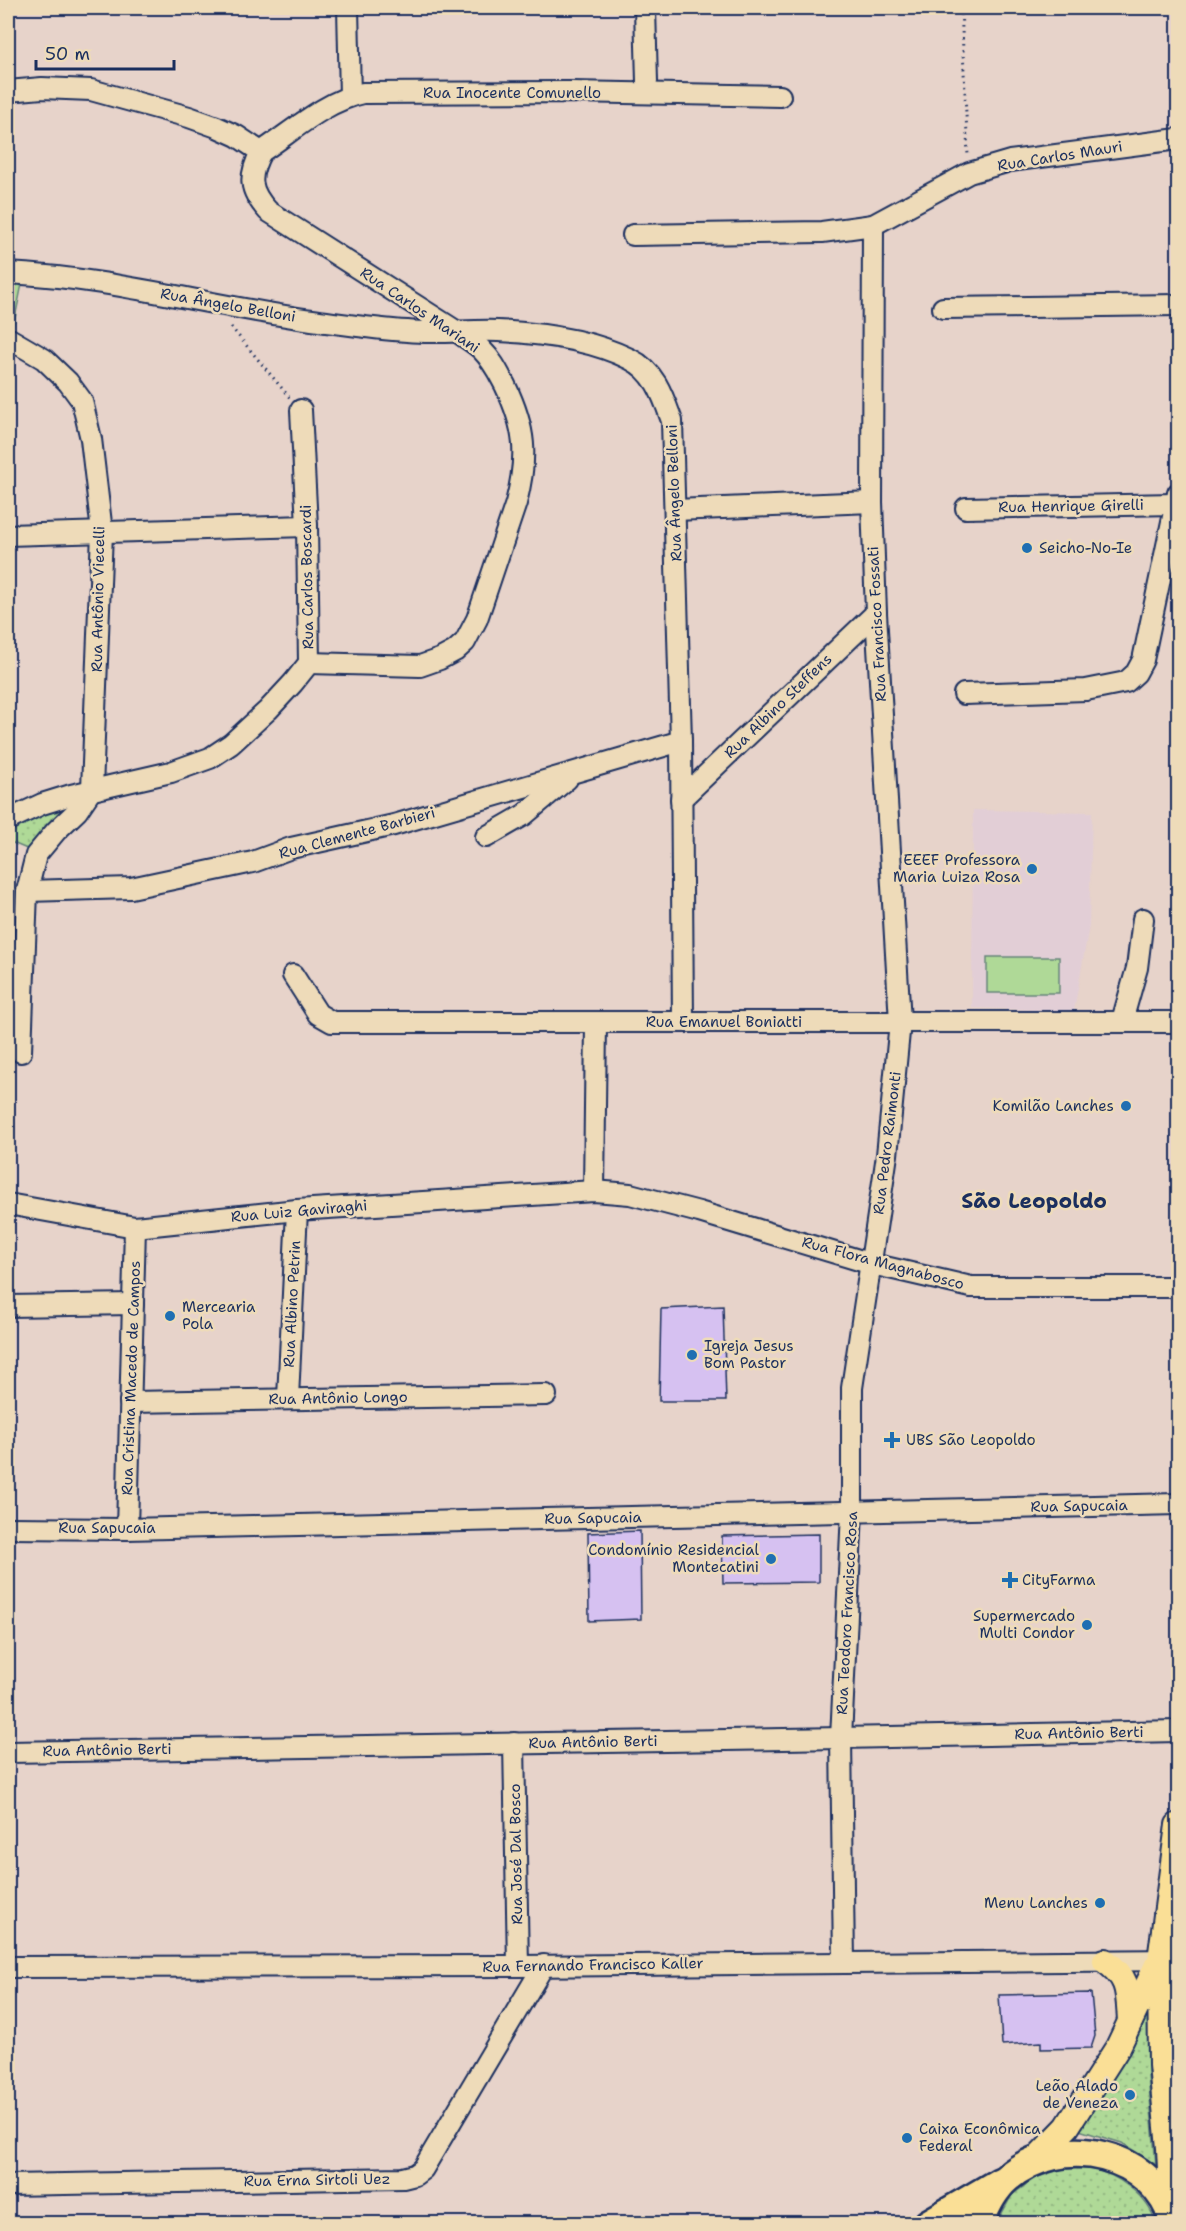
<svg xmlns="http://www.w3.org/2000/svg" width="1186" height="2231" font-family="'Shantell Sans',sans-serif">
<defs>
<pattern id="grass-dots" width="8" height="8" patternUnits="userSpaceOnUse" patternTransform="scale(1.5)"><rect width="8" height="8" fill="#afd997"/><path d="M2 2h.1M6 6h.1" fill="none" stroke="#96bb85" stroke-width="1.8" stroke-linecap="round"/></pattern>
</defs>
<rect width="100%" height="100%" fill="#e7d3ca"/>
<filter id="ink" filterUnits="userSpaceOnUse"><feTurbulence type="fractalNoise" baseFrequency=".0167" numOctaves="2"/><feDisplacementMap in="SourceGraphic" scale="12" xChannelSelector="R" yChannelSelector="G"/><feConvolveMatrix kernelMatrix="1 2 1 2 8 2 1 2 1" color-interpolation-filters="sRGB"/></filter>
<g filter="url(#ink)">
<polygon fill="#e2ced6" points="973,810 1092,812 1089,926 1074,1011 972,1008"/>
<g fill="url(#grass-dots)" stroke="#65847a" stroke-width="1.5">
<polygon points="73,799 27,849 8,841 8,831 52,805"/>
<polygon points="1149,2006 1148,2076 1156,2165 1122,2143 1079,2130"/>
<path d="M1062,2169c9,0 19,-1 28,0 27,4 58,27 66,54l-160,1 16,-29 23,-17z"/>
</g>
<g fill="#afd997" stroke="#65847a" stroke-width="1.5">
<polygon points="8,282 22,284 13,328 8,327"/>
<rect x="987" y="957" width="72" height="36"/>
</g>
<g fill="#d6c1f1" stroke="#1b2f5e" stroke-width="1.5">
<polygon points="723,1306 726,1401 659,1401 661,1309"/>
<polygon points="640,1531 641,1619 589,1621 588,1533"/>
<polygon points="819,1534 819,1582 723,1583 722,1536"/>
<polygon points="1091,1993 1095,2036 1091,2048 1041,2049 1041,2042 1002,2045 999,1995"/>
</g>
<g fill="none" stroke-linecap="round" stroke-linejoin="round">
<defs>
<g id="minor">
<polyline points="348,8 350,96"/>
<polyline points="645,8 647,82"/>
<path d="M8,91l34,-3 49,2 98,27 28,10 20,9 24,16c-13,25 -12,38 7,59l188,120c8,6 19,12 26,19 11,11 16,22 23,35 21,44 23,71 11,118l-39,116 -12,23 -10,9 -15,8 -20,7 -111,-3"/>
<path d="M261,152c32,-21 64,-51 102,-59l208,-1 209,4"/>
<polyline points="633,235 822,232 873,225 969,173 1010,161 1178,139"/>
<path d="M8,273c103,5 202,33 304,47 31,4 63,9 95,11 30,3 60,-1 91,0 43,2 92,8 132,28 25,12 33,37 42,62l9,320 2,281"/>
<polyline points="943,308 1178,305"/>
<polyline points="8,338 44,359 68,382 82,401 91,439 102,532 92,789 77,811 56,831 36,855 27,891 21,1052"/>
<polyline points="966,508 1175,504"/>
<polyline points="675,510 872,502"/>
<polyline points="8,535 307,526"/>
<polyline points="964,694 1086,690 1126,682 1136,673 1143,660 1178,493"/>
<polyline points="681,799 876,613"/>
<polyline points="8,820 42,804 71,795 171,772 210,758 231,744 268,710 293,683 309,663 307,526 301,410"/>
<polyline points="486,837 524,815 567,779"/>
<polyline points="27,891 131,888 253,862 291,848 394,825 681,741"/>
<polyline points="293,975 318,1014 332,1022 1178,1022"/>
<polyline points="1122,1021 1137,968 1143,919"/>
<polyline points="594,1191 596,1023"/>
<polyline points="8,1204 135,1227 297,1210 594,1191 630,1194 699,1212 872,1264 971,1287 1178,1287"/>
<polyline points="8,1306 133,1304"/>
<polyline points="288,1398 297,1210"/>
<polyline points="130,1402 546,1395"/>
<polyline points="8,1528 127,1529 1178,1504"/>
<polyline points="127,1529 135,1227"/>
<polyline points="514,1743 518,1966"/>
<polyline points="8,1752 841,1738 1178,1731"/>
<polyline points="844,1963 841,1738 852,1512 852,1388 887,1155 900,1022 876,613 872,502 873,225"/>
<polyline points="8,1967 518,1966 1178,1960"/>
<polyline points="8,2185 403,2178 415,2175 423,2169 544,1965"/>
</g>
<g id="major">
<path d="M1105,1961c25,17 23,32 25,60"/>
<polyline points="1035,2160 1067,2127 1118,2047 1157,1965"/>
<polyline points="1172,2213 1169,2148 1161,2065 1160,1960 1178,1825"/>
</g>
<g id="highway">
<polyline points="928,2224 1000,2182"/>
<path d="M978,2224c8,-17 15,-34 29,-46 55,-47 148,-26 168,46"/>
</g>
</defs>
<use href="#minor" stroke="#1b2f5e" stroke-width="24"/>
<use href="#major" stroke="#1b2f5e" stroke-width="28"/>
<use href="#highway" stroke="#1b2f5e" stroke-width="33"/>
<g stroke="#1b2f5e" stroke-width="3" stroke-dasharray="1.5 4.5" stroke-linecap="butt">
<polyline points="961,8 968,156"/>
<polyline points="231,327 290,398"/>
</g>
<use href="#minor" stroke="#eedbb9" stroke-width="20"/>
<use href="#major" stroke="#fadf96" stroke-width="24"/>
<use href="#highway" stroke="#fadf96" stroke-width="28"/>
</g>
</g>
<g fill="#1f6fb2" stroke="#eedbb9" stroke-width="2">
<circle cx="1027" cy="548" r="6"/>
<circle cx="1032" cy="869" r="6"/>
<circle cx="1126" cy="1106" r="6"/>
<circle cx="170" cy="1316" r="6"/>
<circle cx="692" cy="1355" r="6"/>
<path d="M889 1431h6v6h6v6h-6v6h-6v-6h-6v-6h6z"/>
<circle cx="771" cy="1559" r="6"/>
<path d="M1007 1571h6v6h6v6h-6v6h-6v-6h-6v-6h6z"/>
<circle cx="1087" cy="1625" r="6"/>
<circle cx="1100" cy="1903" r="6"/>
<circle cx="1130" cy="2095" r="6"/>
<circle cx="907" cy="2138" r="6"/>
</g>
<g text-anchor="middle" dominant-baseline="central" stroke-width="5" stroke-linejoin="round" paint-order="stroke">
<g font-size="15" fill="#1b2f5e" stroke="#eedbb9">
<text x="512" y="93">Rua Inocente Comunello</text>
<text transform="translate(1060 156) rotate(-9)">Rua Carlos Mauri</text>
<text transform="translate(228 305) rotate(10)">Rua Ângelo Belloni</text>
<text transform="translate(420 310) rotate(34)">Rua Carlos Mariani</text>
<text transform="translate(674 493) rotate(-92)">Rua Ângelo Belloni</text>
<text transform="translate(1071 506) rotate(-1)">Rua Henrique Girelli</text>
<text transform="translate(307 577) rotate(-91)">Rua Carlos Boscardi</text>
<text transform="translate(98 599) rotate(-89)">Rua Antônio Viecelli</text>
<text transform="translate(877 624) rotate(-93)">Rua Francisco Fossati</text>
<text transform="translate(778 706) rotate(-44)">Rua Albino Steffens</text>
<text transform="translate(357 833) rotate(-15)">Rua Clemente Barbieri</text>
<text x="724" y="1022">Rua Emanuel Boniatti</text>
<text transform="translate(887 1143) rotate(-83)">Rua Pedro Raimonti</text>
<text transform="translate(299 1211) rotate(-5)">Rua Luiz Gaviraghi</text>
<text transform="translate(883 1263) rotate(15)">Rua Flora Magnabosco</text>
<text transform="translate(292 1304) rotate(-87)">Rua Albino Petrin</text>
<text transform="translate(131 1378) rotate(-88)">Rua Cristina Macedo de Campos</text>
<text transform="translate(338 1398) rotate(-1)">Rua Antônio Longo</text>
<text transform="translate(1079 1506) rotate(-1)">Rua Sapucaia</text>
<text transform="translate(593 1518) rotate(-1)">Rua Sapucaia</text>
<text x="107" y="1528">Rua Sapucaia</text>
<text transform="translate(847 1613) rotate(-87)">Rua Teodoro Francisco Rosa</text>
<text transform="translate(1079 1733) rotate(-1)">Rua Antônio Berti</text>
<text transform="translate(593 1742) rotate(-1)">Rua Antônio Berti</text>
<text transform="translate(107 1750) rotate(-1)">Rua Antônio Berti</text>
<text transform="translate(516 1854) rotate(-91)">Rua José Dal Bosco</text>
<text transform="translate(593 1965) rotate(-1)">Rua Fernando Francisco Kaller</text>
<text transform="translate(317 2180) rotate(-1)">Rua Erna Sirtoli Uez</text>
</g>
<g font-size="15" fill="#1b2f5e" stroke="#eedbb9" text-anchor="start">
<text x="1039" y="548">Seicho-No-Ie</text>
<text x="1020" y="860" text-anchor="end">EEEF Professora<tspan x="1020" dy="17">Maria Luiza Rosa</tspan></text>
<text x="1114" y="1106" text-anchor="end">Komilão Lanches</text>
<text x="182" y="1307">Mercearia<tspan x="182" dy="17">Pola</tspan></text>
<text x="704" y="1346">Igreja Jesus<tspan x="704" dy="17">Bom Pastor</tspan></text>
<text x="906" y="1440">UBS São Leopoldo</text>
<text x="759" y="1550" text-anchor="end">Condomínio Residencial<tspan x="759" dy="17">Montecatini</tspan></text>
<text x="1022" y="1580">CityFarma</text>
<text x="1075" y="1616" text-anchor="end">Supermercado<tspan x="1075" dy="17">Multi Condor</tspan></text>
<text x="1088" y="1903" text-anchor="end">Menu Lanches</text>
<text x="1118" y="2086" text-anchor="end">Leão Alado<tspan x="1118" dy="17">de Veneza</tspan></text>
<text x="919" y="2129">Caixa Econômica<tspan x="919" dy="17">Federal</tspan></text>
</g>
<g font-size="21" font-weight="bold" fill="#1b2f5e" stroke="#eedbb9">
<text x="1034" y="1201">São Leopoldo</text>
</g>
</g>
<rect width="1186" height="2231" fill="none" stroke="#eedbb9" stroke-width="30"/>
<rect x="15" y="15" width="1156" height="2201" fill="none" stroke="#1b2f5e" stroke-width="2" filter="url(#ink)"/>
<path d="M36 60v9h138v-9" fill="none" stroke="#1b2f5e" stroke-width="3"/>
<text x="45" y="60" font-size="18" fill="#1b2f5e" stroke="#eedbb9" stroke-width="4.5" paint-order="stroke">50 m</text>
</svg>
